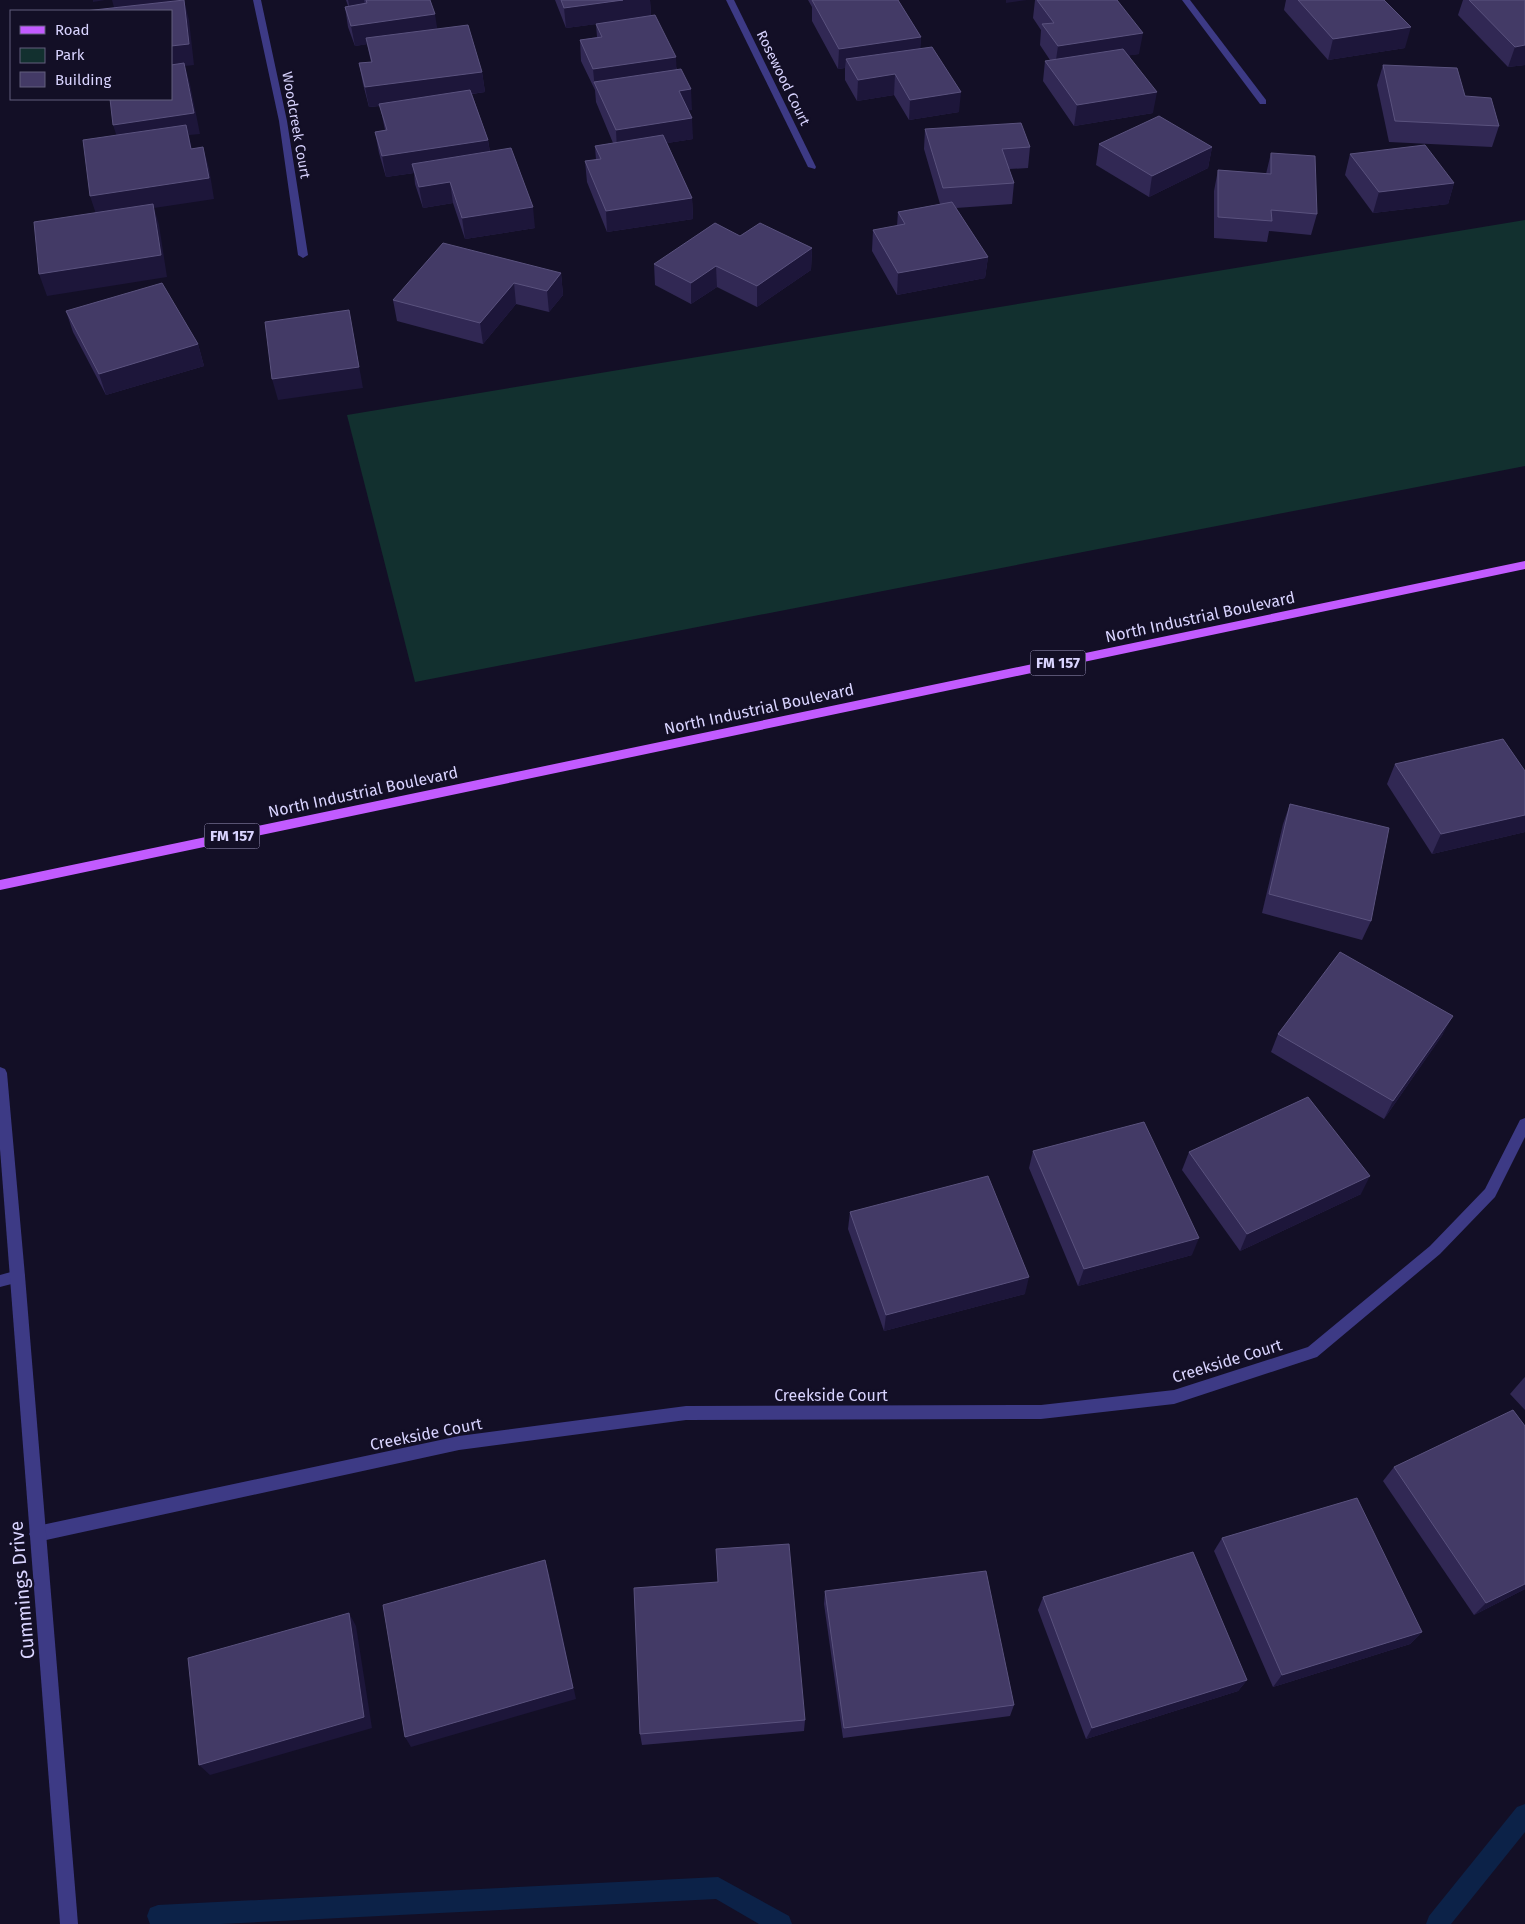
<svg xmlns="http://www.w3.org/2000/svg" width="1525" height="1924" font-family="'Fira Sans',sans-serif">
<rect width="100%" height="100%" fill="#130f26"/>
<polygon fill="#12302f" points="1525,220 1525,466 415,682 347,415"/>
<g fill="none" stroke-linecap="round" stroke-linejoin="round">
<g fill="#0c2248" fill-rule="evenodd">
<polygon points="1525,1804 1525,1832 1451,1924 1426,1924 1429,1916 1517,1807"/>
<polygon points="718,1877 789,1916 792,1924 759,1924 716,1899 221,1924 150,1924 147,1916 150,1908 158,1905"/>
</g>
<g fill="#3d3a85" fill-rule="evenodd">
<polygon points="253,0 261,0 287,121 308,255 303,258 298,255 279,121"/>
<polygon points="726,0 734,0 816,167 815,169 808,167"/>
<polygon points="1182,0 1190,0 1266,100 1266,104 1260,104"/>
<polygon points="1525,1118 1525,1137 1495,1197 1440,1254 1317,1357 1174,1404 1041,1419 686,1420 459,1450 37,1542 32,1539 29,1534 32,1529 37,1526 459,1436 686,1406 1041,1405 1174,1390 1308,1347 1430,1246 1485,1189 1520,1120"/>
<polygon points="18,1270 23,1271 25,1276 23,1281 0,1287 0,1275"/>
</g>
<polygon fill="#3d3a85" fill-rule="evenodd" points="0,1067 5,1069 7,1073 25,1276 78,1924 60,1924 0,1149"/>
<polygon fill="#c25bff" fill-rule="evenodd" points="1525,561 1525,569 0,890 0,880"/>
</g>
<g fill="#312854">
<polygon points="346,0 430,0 437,29 482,72 485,92 472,94 488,140 490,152 535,228 465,239 453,203 423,208 415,184 414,173 386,177 379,153 375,132 385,130 380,106 369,107 363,84 359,63 371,62 367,44 355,46 348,27 345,7 348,6"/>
<polygon points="555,0 650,0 651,16 677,69 692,110 688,110 693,139 667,143 692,198 693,219 607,232 587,182 585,161 596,160 595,146 613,143 596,102 595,90 581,61 580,40 597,37 596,24 566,28"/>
<polygon points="808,0 898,0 921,37 920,48 959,112 909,120 894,95 857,101 845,80 845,68 838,69 812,21 812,7"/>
<polygon points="1035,0 1117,0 1139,54 1129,55 1153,113 1074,126 1043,81 1045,61 1050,60 1040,45 1041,30 1033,18"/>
<polygon points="1286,0 1384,0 1405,48 1328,60 1284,10"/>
<polygon points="1463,0 1525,0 1525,65 1508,67 1458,15"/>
<polygon points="1383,65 1465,96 1499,126 1492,147 1389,142 1377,85"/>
<polygon points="925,129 1030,147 1028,168 1009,169 1014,183 1012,204 956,208 988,257 985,278 897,295 872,251 873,230 897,226 898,212 940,204 924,149"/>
<polygon points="1099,144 1212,147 1208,168 1149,197 1096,165"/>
<polygon points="1271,153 1317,214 1311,235 1269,231 1267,242 1214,238 1214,191 1218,170 1266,174"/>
<polygon points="1350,154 1454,183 1448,204 1373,213 1345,175"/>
<polygon points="740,236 812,248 811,270 757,307 717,287 691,304 655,285 654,264"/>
<polygon points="561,273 563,295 549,312 516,304 483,344 397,321 393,300"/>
<polygon points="66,311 198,344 204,366 106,395 73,332"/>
<polygon points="1395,764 1525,771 1525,832 1432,854 1387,784"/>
<polygon points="1290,804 1371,921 1362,940 1262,913 1283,824"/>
<polygon points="1278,1034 1443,1034 1384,1119 1271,1052"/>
<polygon points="1033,1151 1192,1255 1078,1286 1029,1168"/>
<polygon points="1189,1152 1361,1194 1240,1251 1182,1170"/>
<polygon points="850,1212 1025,1294 884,1331 848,1229"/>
<polygon points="1525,1377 1525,1410 1510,1394 1523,1379"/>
<polygon points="1394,1467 1525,1589 1474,1615 1383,1481"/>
<polygon points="1222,1538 1422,1632 1410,1644 1273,1687 1214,1551"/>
<polygon points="718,1582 805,1720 804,1731 642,1745 640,1734"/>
<polygon points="825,1591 1014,1705 1010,1716 843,1738 824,1604"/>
<polygon points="1043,1597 1247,1680 1238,1691 1086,1739 1038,1610"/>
</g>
<g fill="#1d163a">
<polygon points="93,0 105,0 93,2"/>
<polygon points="112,0 182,0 115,11"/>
<polygon points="184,0 189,20 194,65 185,66 190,84 200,134 189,135 196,170 120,146 113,125 171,68 171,46"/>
<polygon points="348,0 364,0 366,11 351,14"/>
<polygon points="623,0 650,0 651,17 566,28 564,8"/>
<polygon points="1006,0 1027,0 1006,3"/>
<polygon points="435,14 438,34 355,46 351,26"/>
<polygon points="1411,27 1405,48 1328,60 1333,39"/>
<polygon points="1143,33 1139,54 1055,67 1058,46"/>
<polygon points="921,37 920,58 846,59 845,68 838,69 839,49"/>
<polygon points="1525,45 1525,65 1508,67 1515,47"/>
<polygon points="676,57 677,78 594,82 595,90 593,69"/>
<polygon points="482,72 485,92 369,107 365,87"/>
<polygon points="895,74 894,95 857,101 858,80"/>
<polygon points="691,89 692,110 679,112 679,91"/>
<polygon points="961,92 959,112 909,120 910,100"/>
<polygon points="1157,92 1153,113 1074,126 1077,105"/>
<polygon points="692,118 693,139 617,151 616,130"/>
<polygon points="488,140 491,161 412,164 414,173 386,177 382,156"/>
<polygon points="203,147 209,168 214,199 154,208 159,225 167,277 47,296 39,274 97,217 90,196"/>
<polygon points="1212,147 1208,168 1149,197 1152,176"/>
<polygon points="450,182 453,203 423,208 419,187"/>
<polygon points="1454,183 1448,204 1373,213 1379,192"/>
<polygon points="692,198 693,219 607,232 606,211"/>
<polygon points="533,207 535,228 465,239 462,218"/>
<polygon points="812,248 811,270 757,307 757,286"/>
<polygon points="988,257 985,278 897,295 898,273"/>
<polygon points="716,266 717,287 691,304 691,283"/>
<polygon points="561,273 563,295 549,312 547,291"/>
<polygon points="514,283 516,304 483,344 480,323"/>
<polygon points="349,310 363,388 278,400 272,379"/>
<polygon points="198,344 204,366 106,395 99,374"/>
<polygon points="1525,815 1525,832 1432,854 1441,834"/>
<polygon points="1453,1016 1443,1034 1384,1119 1393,1101"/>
<polygon points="1370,1176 1361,1194 1240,1251 1247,1234"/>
<polygon points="1199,1238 1192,1255 1078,1286 1084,1269"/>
<polygon points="1029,1277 1025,1294 884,1331 886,1315"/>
<polygon points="545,1560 549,1573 576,1699 411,1747 405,1737"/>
<polygon points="1525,1584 1525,1589 1474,1615 1486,1603"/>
<polygon points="349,1613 356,1626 372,1728 210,1775 199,1765"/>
<polygon points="1422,1632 1410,1644 1273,1687 1282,1675"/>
<polygon points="1247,1680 1238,1691 1086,1739 1092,1728"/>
</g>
<g fill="#433a66" stroke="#5a527e">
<polygon points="184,0 189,44 171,46 171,11 85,11"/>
<polygon points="366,0 430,0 435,14 351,26 345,7 367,3"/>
<polygon points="561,0 623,0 564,8"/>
<polygon points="812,0 898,0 921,37 839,49"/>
<polygon points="1037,0 1117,0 1143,33 1058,46 1042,24 1054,23"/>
<polygon points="1298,0 1384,0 1411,27 1333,39"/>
<polygon points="1469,0 1525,0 1525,45 1515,47"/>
<polygon points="655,15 676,57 593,69 580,40 602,37 596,24"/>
<polygon points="468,25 482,72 365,87 359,63 372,62 366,38"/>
<polygon points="932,47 961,92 910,100 895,74 858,80 846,59"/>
<polygon points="1123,49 1157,92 1077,105 1045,61"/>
<polygon points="184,63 194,113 113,125 110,99 171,99 171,65"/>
<polygon points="1383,65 1457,68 1465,96 1491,98 1499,126 1395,121"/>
<polygon points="681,69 691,89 679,91 692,118 616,130 594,82"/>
<polygon points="470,90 488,140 382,156 375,132 387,130 379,104"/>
<polygon points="1159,116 1212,147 1152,176 1099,144"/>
<polygon points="1021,123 1030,147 1002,149 1014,183 943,188 925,129"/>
<polygon points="186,125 191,149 203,147 209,178 90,196 83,140"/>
<polygon points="663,135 692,198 606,211 585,161 601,159 595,146"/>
<polygon points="1425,145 1454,183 1379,192 1350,154"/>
<polygon points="511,148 533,207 462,218 450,182 419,187 412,164"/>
<polygon points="1271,153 1315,156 1317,214 1271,210 1272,221 1218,217 1218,170 1271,174"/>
<polygon points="952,202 988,257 898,273 873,230 905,224 898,212"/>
<polygon points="153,204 161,255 39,274 34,222"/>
<polygon points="715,223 740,236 760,223 812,248 757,286 716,266 691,283 654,264"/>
<polygon points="443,243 561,273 547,291 514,283 480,323 393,300"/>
<polygon points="162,283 198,344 99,374 66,311"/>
<polygon points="349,310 359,367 272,379 265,322"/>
<polygon points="1503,739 1525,771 1525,815 1441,834 1395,764"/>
<polygon points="1290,804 1389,828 1371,921 1269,894"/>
<polygon points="1340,952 1453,1016 1393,1101 1278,1034"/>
<polygon points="1308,1097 1370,1176 1247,1234 1189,1152"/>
<polygon points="1144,1122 1199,1238 1084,1269 1033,1151"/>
<polygon points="988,1176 1029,1277 886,1315 850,1212"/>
<polygon points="1513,1410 1525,1426 1525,1584 1486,1603 1394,1467"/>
<polygon points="1357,1498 1422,1632 1282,1675 1222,1538"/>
<polygon points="789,1544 805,1720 640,1734 634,1588 718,1582 716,1549"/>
<polygon points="1193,1552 1247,1680 1092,1728 1043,1597"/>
<polygon points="545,1560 573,1688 405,1737 383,1605"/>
<polygon points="986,1571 1014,1705 844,1728 825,1591"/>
<polygon points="349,1613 364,1717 199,1765 188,1658"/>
</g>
<g text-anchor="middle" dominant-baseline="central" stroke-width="4.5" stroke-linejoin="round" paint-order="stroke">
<g font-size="14" fill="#d9d4ff" stroke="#130f26">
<text transform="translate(783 78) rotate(64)">Rosewood Court</text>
<text transform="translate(296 125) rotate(80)">Woodcreek Court</text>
</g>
<g fill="#130f26" stroke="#9e99be" stroke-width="1">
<rect x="1030.5" y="650.5" width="55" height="25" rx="4"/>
<rect x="204.5" y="823.5" width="55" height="25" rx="4"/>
</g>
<g font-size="15" font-weight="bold" fill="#d9d4ff">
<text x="1058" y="663">FM 157</text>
<text x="232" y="836">FM 157</text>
</g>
<g font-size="16" fill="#d9d4ff" stroke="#130f26">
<text transform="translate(1200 617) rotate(-12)">North Industrial Boulevard</text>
<text transform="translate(759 709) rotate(-12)">North Industrial Boulevard</text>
<text transform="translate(363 792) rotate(-12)">North Industrial Boulevard</text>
<text transform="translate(1227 1361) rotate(-17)">Creekside Court</text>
<text x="831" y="1395">Creekside Court</text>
<text transform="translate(426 1434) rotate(-11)">Creekside Court</text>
</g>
<g font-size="19" fill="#d9d4ff" stroke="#130f26">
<text transform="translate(22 1590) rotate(-95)">Cummings Drive</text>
</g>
</g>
<rect x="10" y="10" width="162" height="90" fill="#130f26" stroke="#625e7d"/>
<rect x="20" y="26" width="25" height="8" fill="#c25bff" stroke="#625e7d"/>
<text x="55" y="35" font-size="15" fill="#d9d4ff">Road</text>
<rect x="20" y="48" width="25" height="15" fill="#12302f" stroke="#625e7d"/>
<text x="55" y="60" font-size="15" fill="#d9d4ff">Park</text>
<rect x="20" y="72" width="25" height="15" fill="#433a66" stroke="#625e7d"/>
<text x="55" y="85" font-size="15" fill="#d9d4ff">Building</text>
</svg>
